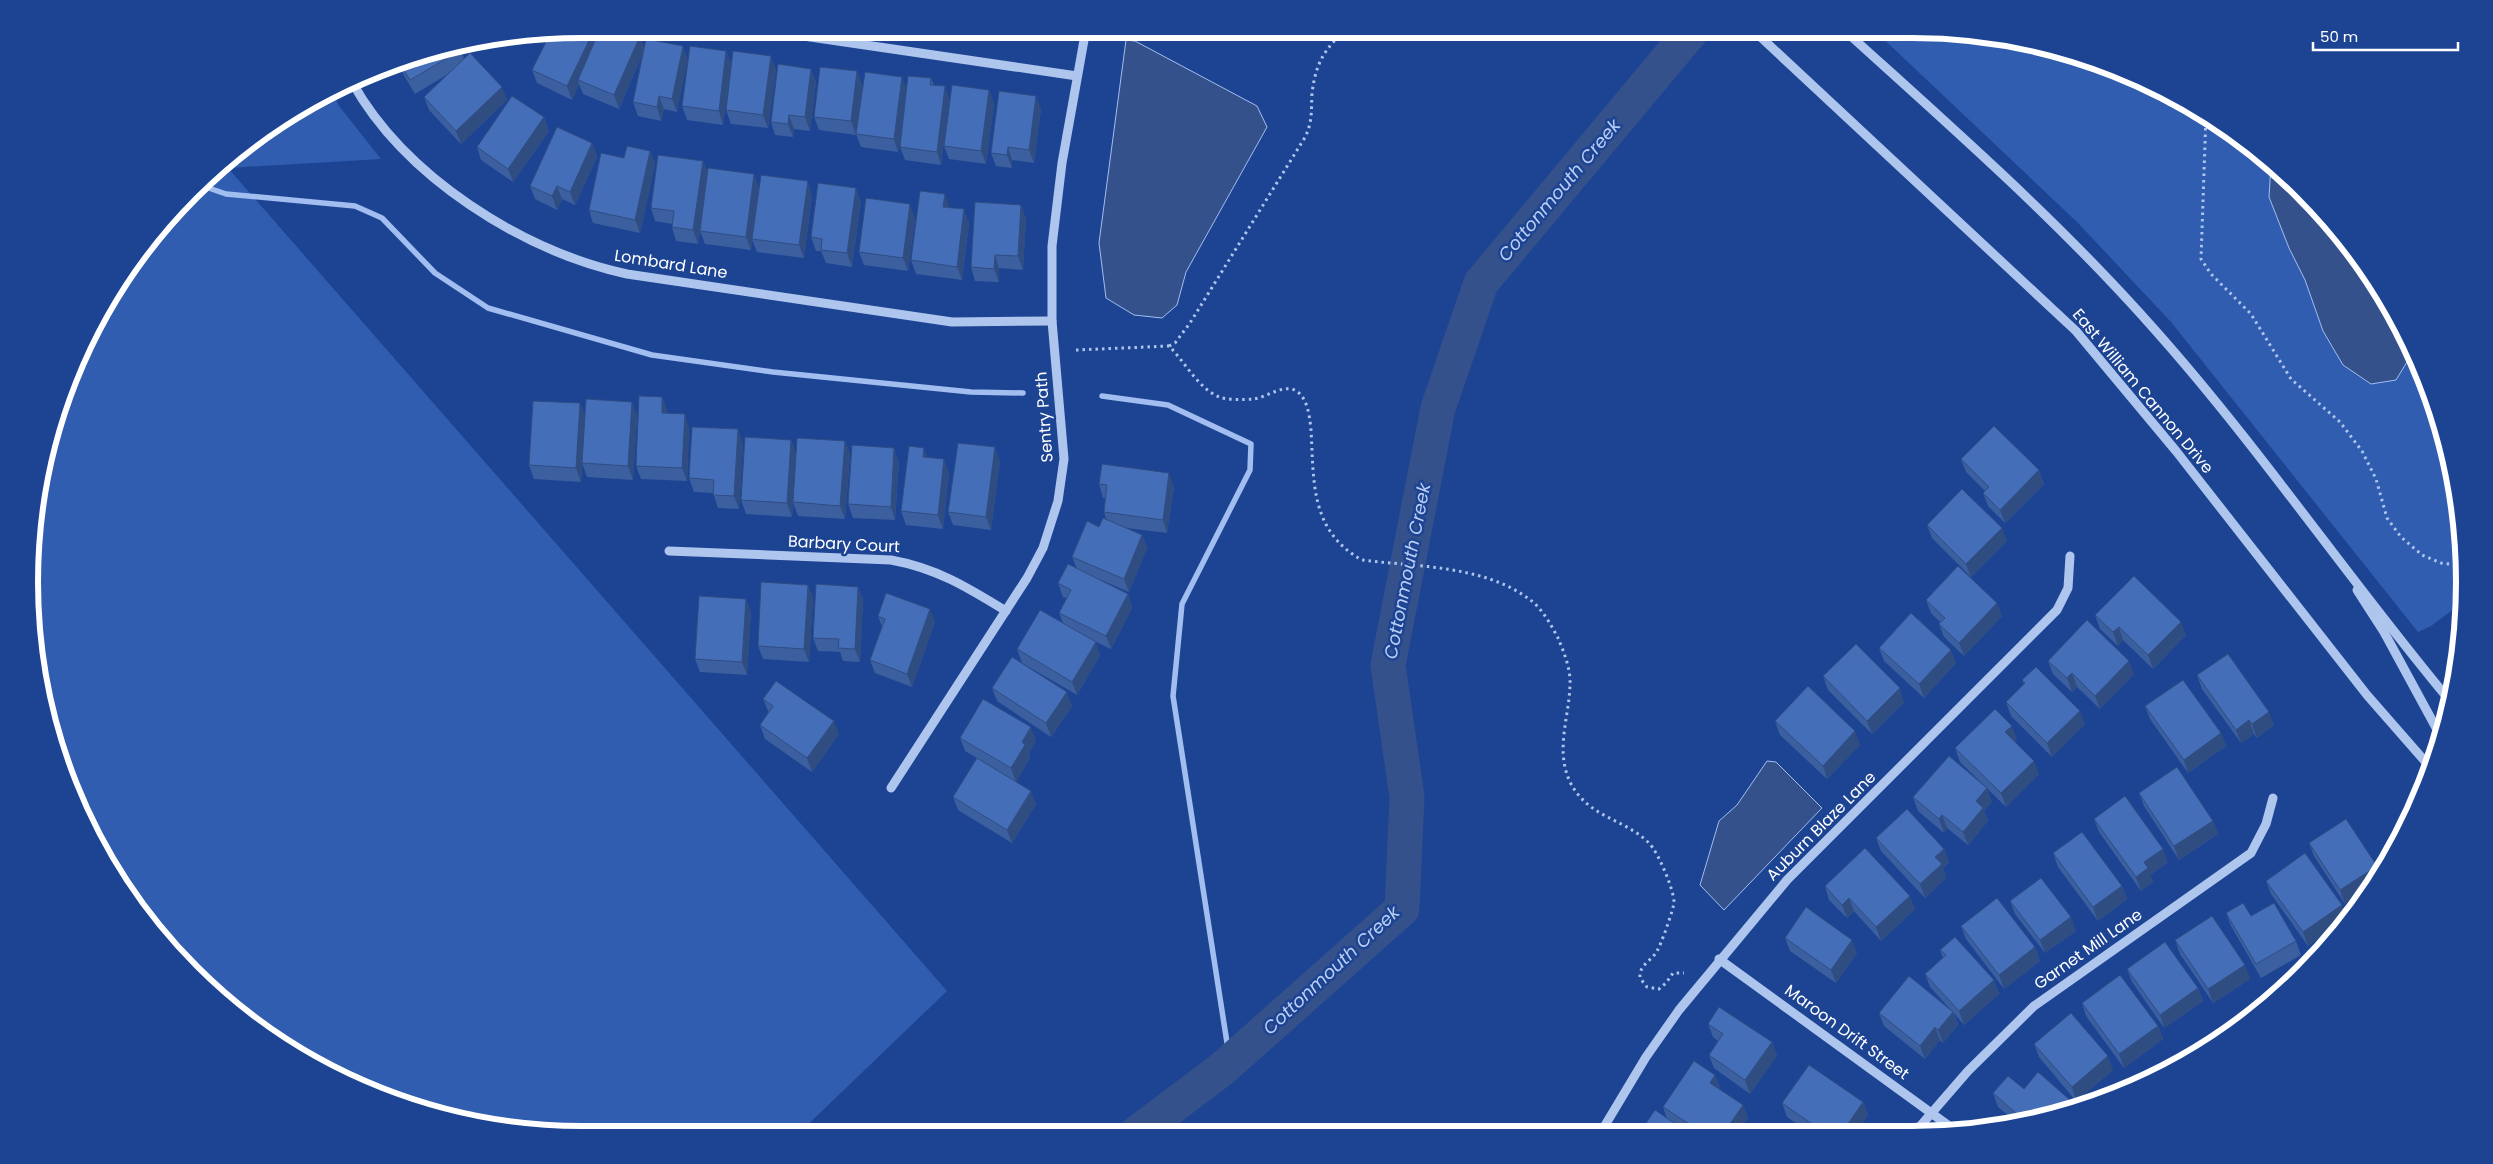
<svg xmlns="http://www.w3.org/2000/svg" width="2493" height="1164" font-family="Poppins,sans-serif">
<rect width="100%" height="100%" fill="#1d4493"/>
<g fill="#305db0">
<polygon points="1873,29 1911,29 2019,39 2123,71 2219,122 2302,191 2371,275 2422,371 2454,474 2464,582 2462,603 2431,626 2418,632 2171,322 2078,223"/>
<polygon points="332,91 339,106 381,159 228,168 947,991 797,1135 582,1135 474,1125 370,1093 274,1042 191,973 143,919 86,827 58,760 34,654 29,582 39,474 71,371 103,305 166,217 245,143 306,103"/>
</g>
<g fill="#35518b" stroke="#a2bef0">
<polygon points="1126,40 1135,41 1257,106 1267,127 1186,272 1177,305 1162,318 1134,315 1106,298 1099,243"/>
<polygon points="2271,165 2302,191 2371,275 2408,345 2410,357 2396,380 2371,384 2343,365 2323,331 2305,280 2289,248 2269,197"/>
<polygon points="1767,761 1776,762 1822,808 1724,910 1700,885 1719,821 1737,805"/>
</g>
<g fill="none" stroke-linecap="round" stroke-linejoin="round">
<g stroke="#a2bef0" stroke-width="5.5">
<polyline points="200,185 226,194 355,206 382,218 435,273 488,308 652,355 773,372 971,392 1023,393"/>
<polyline points="1102,396 1168,405 1251,444 1250,470 1182,604 1173,696 1230,1062"/>
</g>
<polyline stroke="#35518b" stroke-width="35" points="1137,1133 1222,1069 1402,909 1407,797 1388,665 1438,408 1481,283 1693,29"/>
<g stroke="#aec5ee" stroke-width="3" stroke-dasharray="2.5 4" stroke-linecap="butt">
<polyline points="2206,115 2201,259 2211,274 2251,314 2291,379 2340,422 2362,451 2376,479 2387,518 2401,537 2422,555 2441,563 2463,566"/>
<path d="M1169,346l6,-3 15,-20 114,-184c9,-16 7,-29 8,-46 4,-31 13,-45 35,-64"/>
<path d="M1076,350l93,-4c16,16 29,42 50,51 9,3 24,3 34,2 14,-1 34,-19 47,-5 8,8 10,25 11,36 3,52 -1,101 51,130 55,7 121,5 167,39 13,9 22,26 29,39 6,14 13,32 12,47 -1,33 -15,65 0,97 18,36 54,36 79,61 9,9 25,47 25,59 0,6 -13,43 -17,49 -6,11 -18,13 -17,27l7,9 12,2 7,-6 7,-10h11"/>
</g>
<g stroke="#aec5ee" stroke-width="9">
<polyline points="756,29 1077,76"/>
<polyline points="1752,29 2076,331 2176,451 2367,695 2430,767"/>
<path d="M1843,29c107,97 216,192 312,301 105,118 194,250 295,371"/>
<path d="M352,82c53,95 170,169 275,192l325,48 100,-1"/>
<path d="M669,551l222,9c45,8 76,27 115,51"/>
<polyline points="2357,590 2384,632 2440,735"/>
<polyline points="891,788 1027,578 1043,548 1058,501 1064,459 1052,321 1052,246 1062,163 1086,29"/>
<polyline points="1719,959 1956,1131"/>
<polyline points="1916,1131 1968,1071 2034,1006 2251,853 2266,824 2273,798"/>
<polyline points="1601,1132 1646,1057 1679,1010 1787,880 2057,610 2068,588 2070,556"/>
</g>
</g>
<g fill="#3b5f9f">
<polygon points="998,29 1040,29 1039,35"/>
<polygon points="640,36 644,47 683,46 677,112 664,109 661,121 638,116 633,102 643,53 619,109 583,94 579,84 572,100 537,83 532,70 597,37"/>
<polygon points="461,50 464,59 507,100 461,144 429,110 424,97 448,74 415,94 396,62 404,58"/>
<polygon points="726,51 731,64 723,125 687,120 682,106"/>
<polygon points="776,69 768,128 731,124 726,110"/>
<polygon points="811,69 816,82 810,131 794,129 793,137 775,135 771,122"/>
<polygon points="857,71 862,85 856,135 819,130 814,117"/>
<polygon points="931,78 934,85 945,86 949,100 941,165 905,160 900,147 904,112 898,152 861,147 856,134 907,90"/>
<polygon points="989,90 994,104 986,164 949,159 944,146"/>
<polygon points="1041,109 1034,163 1012,160 1012,168 996,166 991,153"/>
<polygon points="544,117 549,131 513,182 481,160 477,147"/>
<polygon points="592,143 597,157 575,205 562,199 557,210 535,199 530,186"/>
<polygon points="650,151 655,164 640,233 593,223 589,210 624,158"/>
<polygon points="703,161 708,174 759,187 812,195 804,258 757,252 752,240 751,250 705,244 700,231 708,175 698,244 676,241 672,227 672,224 655,221 651,208"/>
<polygon points="861,202 852,267 826,263 821,251 816,251 811,237"/>
<polygon points="949,208 969,223 962,280 916,274 911,260"/>
<polygon points="915,218 908,271 864,265 859,252"/>
<polygon points="1026,218 1023,270 999,268 999,282 975,281 971,267"/>
<polygon points="662,397 667,411 667,413 689,427 687,481 641,479 636,466"/>
<polygon points="580,403 585,417 581,482 534,479 529,465"/>
<polygon points="637,415 633,480 587,477 582,463"/>
<polygon points="791,440 796,454 792,517 746,514 741,500"/>
<polygon points="845,441 850,454 845,519 798,516 793,502"/>
<polygon points="743,443 739,509 718,508 713,493 694,492 689,478"/>
<polygon points="927,457 949,473 943,529 906,525 901,511"/>
<polygon points="1961,459 2039,470 2044,484 2005,523 1988,506 1983,493 1985,491 1966,472"/>
<polygon points="899,461 895,520 853,518 848,504"/>
<polygon points="1000,461 991,530 953,525 948,512"/>
<polygon points="1099,484 1174,487 1167,533 1126,528 1142,535 1147,548 1129,592 1092,576 1128,594 1132,608 1111,649 1092,640 1100,655 1077,695 1022,663 1017,649 1063,623 1059,613 1067,598 1063,597 1058,583 1077,569 1072,557 1106,519 1104,512 1105,498 1103,498"/>
<polygon points="1927,525 2007,541 1971,577 1932,538"/>
<polygon points="808,585 813,598 809,662 763,659 758,646"/>
<polygon points="858,587 863,600 860,662 843,661 840,652 818,651 813,638"/>
<polygon points="746,599 751,612 747,675 700,672 695,659"/>
<polygon points="1926,600 2002,616 1964,656 1944,637 1939,624 1940,622 1931,613"/>
<polygon points="2095,615 2186,635 2153,669 2123,640 2118,646 2100,629"/>
<polygon points="878,616 935,622 912,687 875,673 870,660 882,627"/>
<polygon points="1879,648 1956,663 1924,698 1884,661"/>
<polygon points="2048,661 2134,674 2100,709 2077,687 2072,692 2053,674"/>
<polygon points="2197,675 2274,725 2257,738 2254,734 2241,743 2202,689"/>
<polygon points="1823,676 1904,702 1872,734 1828,690"/>
<polygon points="2022,680 2085,724 2052,757 2011,716 2006,702 2024,684"/>
<polygon points="992,688 1072,706 1051,737 997,701"/>
<polygon points="763,699 839,734 812,772 765,739 760,725 769,713"/>
<polygon points="2145,706 2221,733 2226,746 2188,773 2150,719"/>
<polygon points="1775,721 1860,745 1827,779 1780,735"/>
<polygon points="960,738 1036,741 1029,753 1030,758 1016,782 1036,804 1012,843 958,810 953,797 977,758 965,751"/>
<polygon points="2017,739 2015,741 2039,774 2006,807 1960,762 1955,748"/>
<polygon points="2139,793 2213,821 2218,834 2179,860 2144,806"/>
<polygon points="1913,797 1992,802 1984,811 1988,821 1968,845 1947,828 1944,833 1918,811"/>
<polygon points="2094,819 2168,862 2150,875 2153,882 2141,891 2099,832"/>
<polygon points="1876,838 1944,849 1949,862 1943,868 1946,878 1925,898 1881,851"/>
<polygon points="2309,843 2378,870 2367,889 2345,904 2314,856"/>
<polygon points="2053,853 2122,886 2127,899 2098,921 2058,867"/>
<polygon points="2266,881 2347,918 2308,946 2271,894"/>
<polygon points="1825,886 1915,909 1881,941 1854,911 1847,918 1829,900"/>
<polygon points="2010,901 2076,931 2045,953 2015,914"/>
<polygon points="2226,913 2251,916 2296,941 2301,955 2261,978 2231,926"/>
<polygon points="1961,926 2035,947 2040,961 2004,989 1966,939"/>
<polygon points="1785,938 1857,953 1836,983 1790,951"/>
<polygon points="2175,940 2250,979 2213,1003 2180,954"/>
<polygon points="1940,950 1994,980 1999,994 1964,1025 1954,1013 1958,1025 1943,1043 1940,1040 1925,1059 1884,1026 1879,1013 1950,1009 1930,987 1925,974 1943,958"/>
<polygon points="2127,969 2198,988 2203,1001 2164,1028 2132,982"/>
<polygon points="2082,1003 2158,1026 2163,1039 2124,1068 2086,1016"/>
<polygon points="1708,1024 1772,1042 1777,1056 1750,1094 1714,1068 1709,1055 1718,1041 1713,1037"/>
<polygon points="2034,1044 2113,1070 2076,1101 2039,1057"/>
<polygon points="1715,1075 1720,1088 1719,1089 1743,1105 1748,1118 1739,1131 1640,1132 1667,1119 1663,1107"/>
<polygon points="2024,1089 2070,1100 2073,1107 2016,1122 1998,1107 1993,1093"/>
<polygon points="1863,1102 1868,1115 1857,1131 1808,1131 1787,1117 1782,1103"/>
</g>
<g fill="#304d82">
<polygon points="1037,29 1040,29 1039,35"/>
<polygon points="594,30 599,44 578,80 579,84 572,100 567,86"/>
<polygon points="640,36 645,49 619,109 614,95"/>
<polygon points="683,46 688,60 677,112 672,99"/>
<polygon points="726,51 731,64 723,125 719,111"/>
<polygon points="771,56 776,69 768,128 763,115"/>
<polygon points="811,69 816,82 810,131 805,117"/>
<polygon points="857,71 862,85 856,135 851,121"/>
<polygon points="902,77 907,91 898,152 894,139"/>
<polygon points="945,86 949,100 941,165 937,152"/>
<polygon points="502,87 507,100 461,144 456,131"/>
<polygon points="989,90 994,104 986,164 981,151"/>
<polygon points="659,96 664,109 661,121 657,107"/>
<polygon points="1036,96 1041,109 1034,163 1029,150"/>
<polygon points="789,115 794,129 793,137 788,124"/>
<polygon points="544,117 549,131 513,182 508,169"/>
<polygon points="592,143 597,157 575,205 570,192"/>
<polygon points="1008,147 1012,160 1012,168 1007,155"/>
<polygon points="650,151 655,164 640,233 635,220"/>
<polygon points="703,161 708,174 698,244 693,230"/>
<polygon points="754,174 759,188 751,250 746,237"/>
<polygon points="808,181 812,195 804,258 799,245"/>
<polygon points="557,186 562,199 557,210 552,196"/>
<polygon points="856,188 861,202 852,267 847,253"/>
<polygon points="945,194 949,207 948,220 943,207"/>
<polygon points="910,204 915,218 908,271 903,258"/>
<polygon points="1021,205 1026,218 1023,270 1018,256"/>
<polygon points="964,209 969,223 962,280 957,267"/>
<polygon points="995,255 999,268 999,282 994,269"/>
<polygon points="662,397 667,411 666,426 662,413"/>
<polygon points="632,402 637,415 633,480 628,466"/>
<polygon points="580,403 585,417 581,482 576,468"/>
<polygon points="685,414 689,427 687,481 682,468"/>
<polygon points="738,429 743,443 739,509 734,496"/>
<polygon points="791,440 796,454 792,517 787,503"/>
<polygon points="845,441 850,454 845,519 840,506"/>
<polygon points="995,447 1000,461 991,530 986,517"/>
<polygon points="894,448 899,461 895,520 891,507"/>
<polygon points="924,448 929,462 923,457"/>
<polygon points="944,459 949,473 943,529 938,515"/>
<polygon points="2039,470 2044,484 2005,523 2000,510"/>
<polygon points="1169,473 1174,487 1167,533 1163,520"/>
<polygon points="2002,528 2007,541 1971,577 1966,564"/>
<polygon points="1142,535 1147,548 1129,592 1124,579"/>
<polygon points="808,585 813,598 809,662 804,649"/>
<polygon points="858,587 863,600 860,662 855,649"/>
<polygon points="1128,594 1132,608 1111,649 1106,636"/>
<polygon points="746,599 751,612 747,675 742,662"/>
<polygon points="1997,603 2002,616 1964,656 1959,643"/>
<polygon points="930,609 935,622 912,687 907,674"/>
<polygon points="2181,622 2186,635 2153,669 2148,655"/>
<polygon points="2119,627 2123,640 2118,646 2113,632"/>
<polygon points="1096,642 1100,655 1077,695 1072,682"/>
<polygon points="1951,650 1956,663 1924,698 1919,684"/>
<polygon points="2129,661 2134,674 2100,709 2095,696"/>
<polygon points="2072,673 2077,687 2072,692 2067,678"/>
<polygon points="1900,688 1904,702 1872,734 1867,721"/>
<polygon points="1067,692 1072,706 1051,737 1046,723"/>
<polygon points="2080,711 2085,724 2052,757 2047,743"/>
<polygon points="2269,712 2274,725 2257,738 2252,724"/>
<polygon points="2249,720 2254,734 2241,743 2236,730"/>
<polygon points="834,721 839,734 812,772 807,758"/>
<polygon points="2012,726 2017,739 2010,746 2005,732"/>
<polygon points="1031,727 1036,741 1029,753 1030,758 1016,782 1011,768 1022,742"/>
<polygon points="1855,731 1860,745 1827,779 1823,766"/>
<polygon points="2221,733 2226,746 2188,773 2184,760"/>
<polygon points="2034,761 2039,774 2006,807 2001,793"/>
<polygon points="1987,788 1992,802 1984,811 1988,821 1968,845 1963,832 1976,801"/>
<polygon points="1031,791 1036,804 1012,843 1007,830"/>
<polygon points="1942,815 1947,828 1944,833 1939,819"/>
<polygon points="2213,821 2218,834 2179,860 2174,846"/>
<polygon points="1944,849 1949,862 1943,868 1946,878 1925,898 1920,884 1935,857"/>
<polygon points="2163,849 2168,862 2150,875 2153,882 2141,891 2136,877 2144,862"/>
<polygon points="2377,866 2378,870 2367,889 2345,904 2340,890"/>
<polygon points="2122,886 2127,899 2098,921 2093,907"/>
<polygon points="1910,896 1915,909 1881,941 1876,927"/>
<polygon points="1849,898 1854,911 1847,918 1842,905"/>
<polygon points="2342,905 2347,918 2308,946 2303,932"/>
<polygon points="2071,917 2076,931 2045,953 2040,940"/>
<polygon points="1852,940 1857,953 1836,983 1831,970"/>
<polygon points="2035,947 2040,961 2004,989 1999,975"/>
<polygon points="2245,965 2250,979 2213,1003 2208,989"/>
<polygon points="1994,980 1999,994 1964,1025 1959,1011"/>
<polygon points="2198,988 2203,1001 2164,1028 2160,1015"/>
<polygon points="1953,1012 1958,1025 1943,1043 1938,1030"/>
<polygon points="2158,1026 2163,1039 2124,1068 2119,1054"/>
<polygon points="1935,1027 1940,1040 1925,1059 1920,1046"/>
<polygon points="1772,1042 1777,1056 1750,1094 1745,1080"/>
<polygon points="2108,1056 2113,1070 2076,1101 2072,1087"/>
<polygon points="1715,1075 1720,1088 1714,1096 1710,1083"/>
<polygon points="2070,1100 2073,1107 2063,1109"/>
<polygon points="1863,1102 1868,1115 1857,1131 1843,1131"/>
<polygon points="1743,1105 1748,1118 1739,1131 1725,1131"/>
</g>
<g fill="#456eb9" stroke="#304d82">
<polygon points="582,29 591,29 594,30 567,86 532,70 551,32"/>
<polygon points="600,29 624,29 640,36 614,95 578,80"/>
<polygon points="646,39 683,46 672,99 659,96 657,107 633,102"/>
<polygon points="457,44 461,50 410,80 398,61 404,58"/>
<polygon points="690,46 726,51 719,111 682,106"/>
<polygon points="733,51 771,56 763,115 726,110"/>
<polygon points="470,53 502,87 456,131 424,97"/>
<polygon points="778,64 811,69 805,117 789,115 788,124 771,122"/>
<polygon points="820,67 857,71 851,121 814,117"/>
<polygon points="865,72 902,77 894,139 856,134"/>
<polygon points="908,76 931,78 930,85 945,86 937,152 900,147"/>
<polygon points="952,85 989,90 981,151 944,146"/>
<polygon points="999,91 1036,96 1029,150 1008,147 1007,155 991,153"/>
<polygon points="512,96 544,117 508,169 477,147"/>
<polygon points="557,127 592,143 570,192 557,186 552,196 530,186"/>
<polygon points="627,146 650,151 635,220 589,210 601,153 624,158"/>
<polygon points="658,155 703,161 693,230 672,227 674,211 651,208"/>
<polygon points="708,168 754,174 746,237 700,231"/>
<polygon points="761,175 808,181 799,245 752,239"/>
<polygon points="818,183 856,188 847,253 821,250 822,239 811,237"/>
<polygon points="920,191 945,194 943,207 964,209 957,267 911,260"/>
<polygon points="866,198 910,204 903,258 859,252"/>
<polygon points="975,202 1021,205 1018,256 995,255 994,269 971,267"/>
<polygon points="639,396 662,397 662,413 685,414 682,468 636,466"/>
<polygon points="586,399 632,402 628,466 582,463"/>
<polygon points="533,401 580,403 576,468 529,465"/>
<polygon points="1994,426 2039,470 2000,510 1983,493 1989,487 1961,459"/>
<polygon points="692,427 738,429 734,496 713,495 714,480 689,478"/>
<polygon points="745,437 791,440 787,503 741,500"/>
<polygon points="797,438 845,441 840,506 793,502"/>
<polygon points="958,443 995,447 986,517 948,512"/>
<polygon points="852,445 894,448 891,507 848,504"/>
<polygon points="909,446 924,448 923,457 944,459 938,515 901,511"/>
<polygon points="1102,464 1169,473 1163,520 1104,512 1107,485 1099,484"/>
<polygon points="1962,489 2002,528 1966,564 1927,525"/>
<polygon points="1103,518 1142,535 1124,579 1072,557 1087,521 1099,527"/>
<polygon points="1068,564 1128,594 1106,636 1059,613 1071,590 1058,583"/>
<polygon points="1958,566 1997,603 1959,643 1939,624 1945,618 1926,600"/>
<polygon points="2134,576 2181,622 2148,655 2119,627 2113,632 2095,615"/>
<polygon points="761,582 808,585 804,649 758,646"/>
<polygon points="816,584 858,587 855,649 838,648 839,639 813,638"/>
<polygon points="886,593 930,609 907,674 870,660 885,619 878,616"/>
<polygon points="699,596 746,599 742,662 695,659"/>
<polygon points="1040,610 1096,642 1072,682 1017,649"/>
<polygon points="1911,613 1951,650 1919,684 1879,648"/>
<polygon points="2087,620 2129,661 2095,696 2072,673 2067,678 2048,661"/>
<polygon points="1856,644 1900,688 1867,721 1823,676"/>
<polygon points="2228,654 2269,712 2252,724 2249,720 2236,730 2197,675"/>
<polygon points="1012,657 1067,692 1046,723 992,688"/>
<polygon points="2036,667 2080,711 2047,743 2006,702 2025,683 2022,680"/>
<polygon points="2183,680 2221,733 2184,760 2145,706"/>
<polygon points="776,681 834,721 807,758 760,725 773,706 763,699"/>
<polygon points="1808,686 1855,731 1823,766 1775,721"/>
<polygon points="983,699 1031,727 1022,742 1025,745 1011,768 960,738"/>
<polygon points="1995,709 2012,726 2005,732 2034,761 2001,793 1955,748"/>
<polygon points="1949,756 1987,788 1976,801 1983,808 1963,832 1942,815 1939,819 1913,797"/>
<polygon points="977,758 1031,791 1007,830 953,797"/>
<polygon points="2177,767 2213,821 2174,846 2139,793"/>
<polygon points="2125,796 2163,849 2144,862 2148,868 2136,877 2094,819"/>
<polygon points="1907,809 1944,849 1935,857 1942,864 1920,884 1876,838"/>
<polygon points="2346,819 2377,866 2340,890 2309,843"/>
<polygon points="2082,832 2122,886 2093,907 2053,853"/>
<polygon points="1865,848 1910,896 1876,927 1849,898 1842,905 1825,886"/>
<polygon points="2305,853 2342,905 2303,932 2266,881"/>
<polygon points="2041,878 2071,917 2040,940 2010,901"/>
<polygon points="1997,898 2035,947 1999,975 1961,926"/>
<polygon points="2243,903 2251,916 2274,903 2296,941 2256,964 2226,913"/>
<polygon points="1806,907 1852,940 1831,970 1785,938"/>
<polygon points="2212,916 2245,965 2208,989 2175,940"/>
<polygon points="1955,937 1994,980 1959,1011 1925,974 1946,955 1940,950"/>
<polygon points="2165,942 2198,988 2160,1015 2127,969"/>
<polygon points="2120,975 2158,1026 2119,1054 2082,1003"/>
<polygon points="1909,976 1953,1012 1938,1030 1935,1027 1920,1046 1879,1013"/>
<polygon points="1719,1007 1772,1042 1745,1080 1709,1055 1723,1034 1708,1024"/>
<polygon points="2071,1013 2108,1056 2072,1087 2034,1044"/>
<polygon points="1694,1061 1715,1075 1710,1083 1743,1105 1725,1131 1700,1131 1663,1107"/>
<polygon points="1809,1065 1863,1102 1843,1131 1812,1131 1815,1126 1782,1103"/>
<polygon points="2038,1072 2070,1100 2063,1109 2024,1120 1993,1093 2008,1076 2024,1089"/>
<polygon points="1655,1110 1686,1131 1640,1132"/>
</g>
<g text-anchor="middle" dominant-baseline="central" stroke-width="5" stroke-linejoin="round" paint-order="stroke">
<g font-size="16" fill="#fff" stroke="#1d4493">
<text transform="translate(671 264) rotate(9)">Lombard Lane</text>
<text transform="translate(2143 391) rotate(50)">East William Cannon Drive</text>
<text transform="translate(1044 417) rotate(-94)">Sentry Path</text>
<text transform="translate(844 544) rotate(3)">Barbary Court</text>
<text transform="translate(1821 826) rotate(-45)">Auburn Blaze Lane</text>
<text transform="translate(2088 949) rotate(-35)">Garnet Mill Lane</text>
<text transform="translate(1847 1032) rotate(36)">Maroon Drift Street</text>
</g>
<g font-size="18" font-style="italic" fill="#bbcff5" stroke="#1d4493">
<text transform="translate(1559 190) rotate(-50)">Cottonmouth Creek</text>
<text transform="translate(1407 571) rotate(-79)">Cottonmouth Creek</text>
<text transform="translate(1331 970) rotate(-43)">Cottonmouth Creek</text>
</g>
</g>
<path d="M0 0H2493V1164H0ZM582 38H1912A544 544 0 0 1 2456 582V582A544 544 0 0 1 1912 1126H582A544 544 0 0 1 38 582V582A544 544 0 0 1 582 38Z" fill="#1d4493" fill-rule="evenodd"/>
<path fill="none" stroke="#fff" stroke-width="6" d="M582 38H1912A544 544 0 0 1 2456 582V582A544 544 0 0 1 1912 1126H582A544 544 0 0 1 38 582V582A544 544 0 0 1 582 38Z"/>
<path d="M2313 42v8h145v-8" fill="none" stroke="#ffffff" stroke-width="2.5"/>
<text x="2320" y="42" font-size="15" fill="#ffffff" stroke="#1d4493" stroke-width="4" paint-order="stroke">50 m</text>
</svg>
